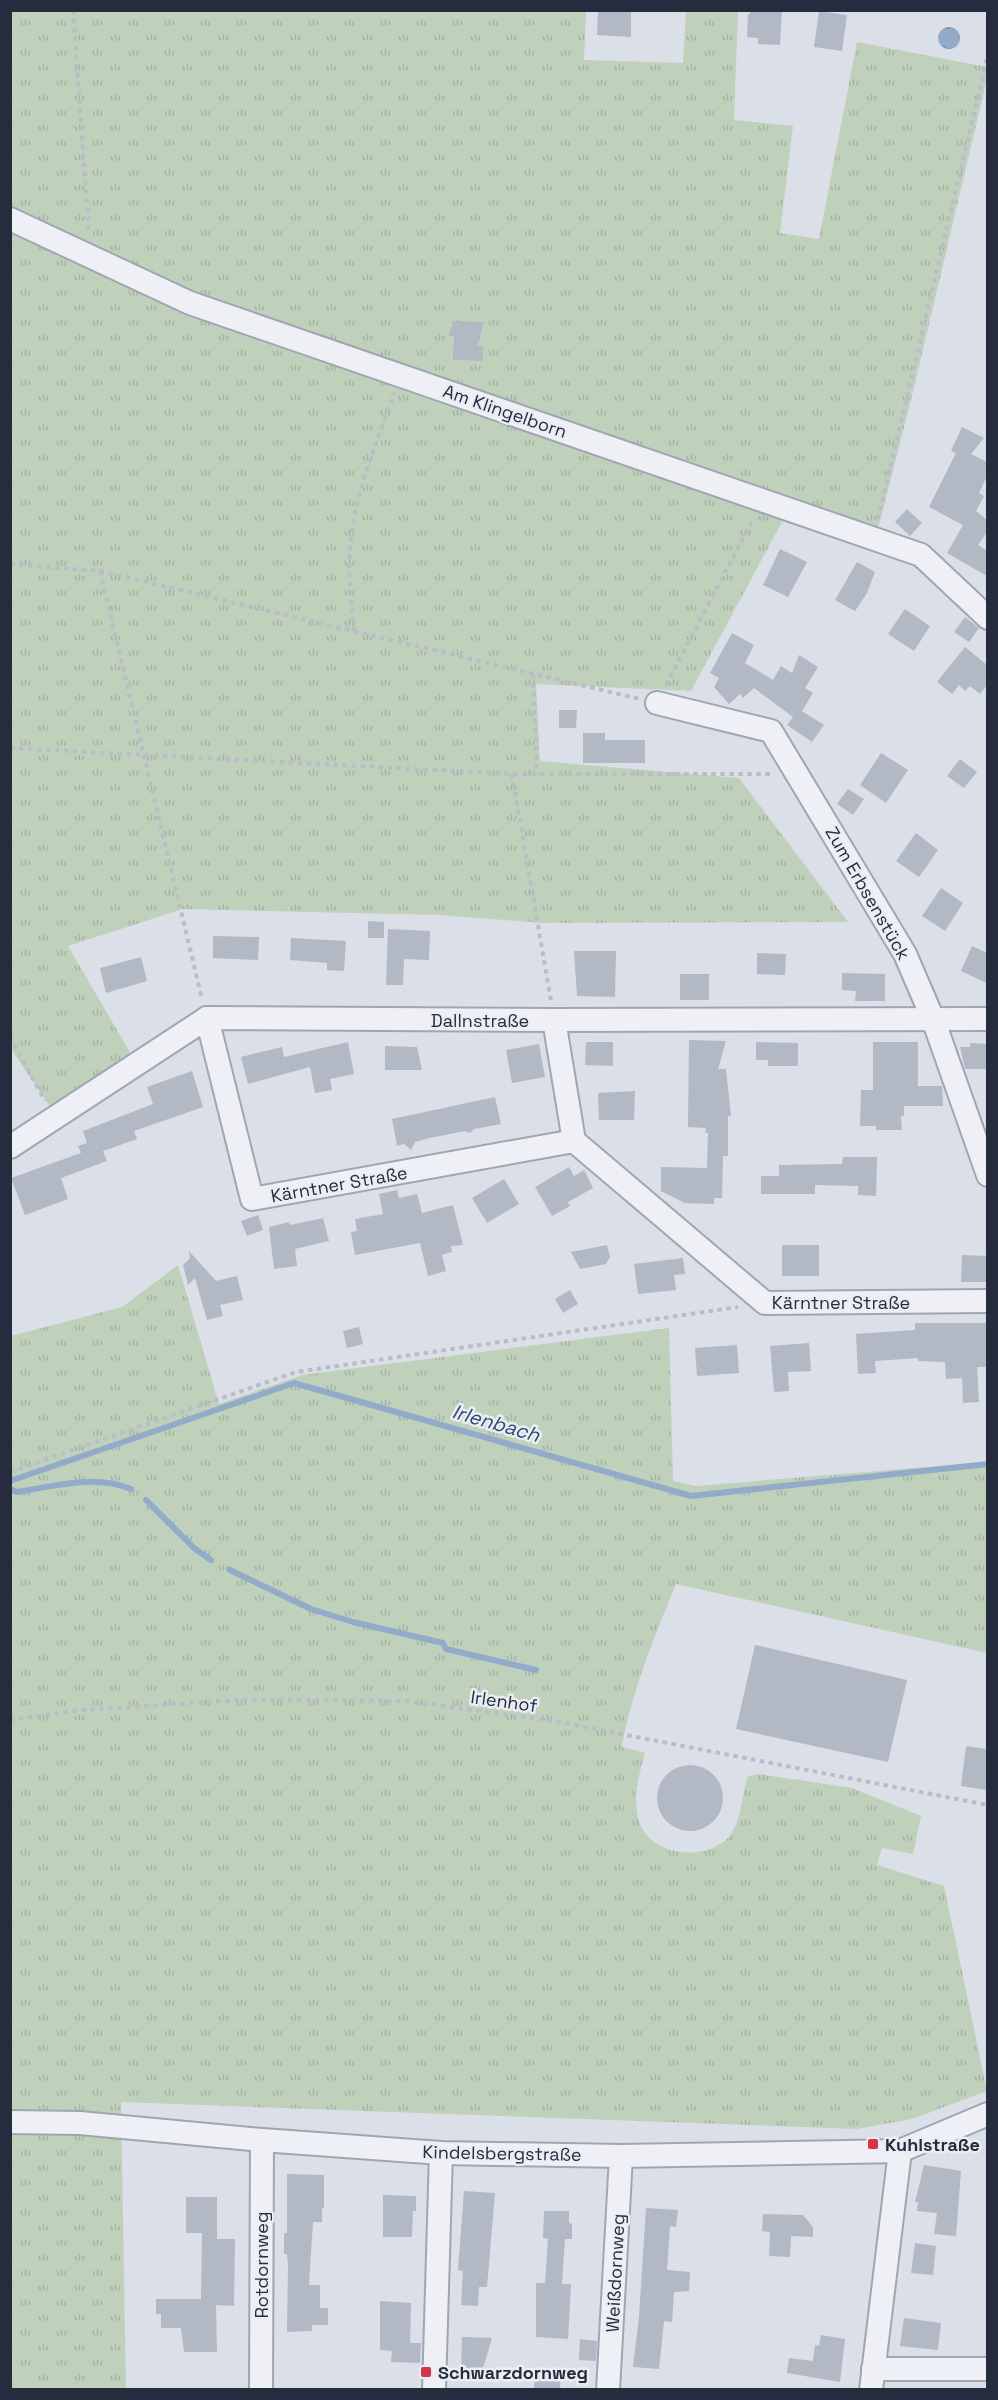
<svg xmlns="http://www.w3.org/2000/svg" width="998" height="2400" font-family="'Space Grotesk',sans-serif">
<defs>
<pattern id="grass-tufts" width="24" height="20" patternUnits="userSpaceOnUse" patternTransform="scale(1.5)"><rect width="24" height="20" fill="#c0d1bb"/><path d="M3 7l-1-3M5 7V3M7 7l1-3M15 17l-1-3M17 17v-4M19 17l1-3" fill="none" stroke="#a5b4a2"/></pattern>
<pattern id="water-ripples" width="26" height="14" patternUnits="userSpaceOnUse" patternTransform="scale(1.5)"><rect width="26" height="14" fill="#93abca"/><path d="M2 4q2-2 4 0t4 0M15 11q2-2 4 0t4 0" fill="none" stroke="#788ba5"/></pattern>
</defs>
<rect width="100%" height="100%" fill="#dbdfe7"/>
<g fill="url(#grass-tufts)">
<polygon points="10,11 586,11 584,60 683,63 686,11 738,11 734,120 793,126 780,233 819,239 857,42 987,67 987,79 911,400 873,548 784,518 691,691 536,684 540,761 739,778 848,922 542,923 440,915 183,909 68,946 142,1073 61,1123 10,1047"/>
<path d="M178,1265l41,139 83,-29 367,-47 4,153 23,5 291,-24v191l-311,-69c-22,54 -44,106 -54,163l23,6c-6,22 -13,45 -6,68 10,35 65,41 89,17 12,-13 15,-43 19,-61l11,-3 94,14 69,28 -8,38 -31,-6 -5,17 67,21 43,205 -75,28 -55,10 -736,-27 5,287 -115,1v-1054l111,-29z"/>
</g>
<circle fill="url(#water-ripples)" cx="949" cy="38" r="11"/>
<g fill="none" stroke-linecap="round" stroke-linejoin="round">
<g stroke="#93abca" stroke-width="6">
<polyline points="10,1481 294,1383 691,1496 988,1464"/>
<path d="M13,1490l4,2c38,-6 77,-18 114,-3"/>
<polyline points="146,1500 194,1548 211,1560"/>
<polyline points="230,1570 311,1609 353,1622 443,1643 446,1649 536,1670"/>
</g>
</g>
<g fill="#b2b8c4">
<polygon points="598,10 631,10 631,37 597,35"/>
<polygon points="750,10 782,10 780,45 758,44 758,38 747,37 748,14 750,14"/>
<polygon points="819,11 847,15 842,51 814,47"/>
<polygon points="454,321 484,322 477,346 483,346 483,361 453,360 454,336 448,336"/>
<polygon points="962,427 984,438 971,454 987,462 987,476 979,493 984,496 976,511 987,520 987,532 978,545 987,551 987,576 947,553 963,525 929,507 956,453 951,451"/>
<polygon points="907,509 922,523 910,536 895,522"/>
<polygon points="780,549 807,562 788,597 763,585"/>
<polygon points="857,562 875,572 867,593 855,611 835,600"/>
<polygon points="905,609 930,626 914,651 888,634"/>
<polygon points="965,617 979,628 969,642 954,632"/>
<polygon points="732,633 754,645 745,663 773,680 781,666 792,673 799,655 818,667 805,688 813,693 802,711 824,725 812,742 787,725 793,717 754,688 743,698 740,694 729,704 714,687 719,678 710,673"/>
<polygon points="965,647 987,665 987,685 980,694 970,686 965,691 959,685 952,694 937,682"/>
<polygon points="559,710 577,710 576,728 559,728"/>
<polygon points="583,733 605,733 605,740 645,740 645,763 583,763"/>
<polygon points="881,753 908,770 886,803 860,785"/>
<polygon points="960,759 977,772 964,788 947,776"/>
<polygon points="848,789 864,799 853,815 837,804"/>
<polygon points="916,833 938,850 919,877 896,861"/>
<polygon points="941,888 963,903 945,931 922,916"/>
<polygon points="368,921 384,922 384,938 368,938"/>
<polygon points="388,929 430,931 429,960 404,959 403,985 386,985"/>
<polygon points="213,936 259,937 258,960 213,958"/>
<polygon points="291,938 346,941 344,971 327,970 327,963 290,960"/>
<polygon points="972,946 987,953 987,983 961,971"/>
<polygon points="574,951 616,951 615,997 577,996"/>
<polygon points="757,953 786,954 785,975 757,974"/>
<polygon points="141,957 147,981 106,993 100,968"/>
<polygon points="842,973 885,974 885,1001 855,1001 856,991 842,990"/>
<rect x="680" y="974" width="29" height="26"/>
<polygon points="689,1040 726,1041 718,1069 726,1069 731,1116 728,1116 728,1156 723,1156 722,1198 714,1198 714,1204 685,1203 661,1191 661,1167 707,1168 708,1133 705,1133 706,1128 688,1127"/>
<polygon points="348,1042 354,1074 330,1079 332,1090 315,1093 310,1067 248,1084 241,1057 282,1047 284,1057"/>
<polygon points="586,1042 613,1042 613,1066 585,1065"/>
<polygon points="756,1042 798,1043 798,1066 768,1066 768,1060 756,1060"/>
<polygon points="873,1042 918,1042 918,1086 942,1086 943,1106 904,1106 904,1116 901,1116 902,1130 876,1130 876,1126 860,1126 861,1090 873,1090"/>
<polygon points="970,1043 987,1044 987,1069 965,1069 960,1047 970,1047"/>
<polygon points="539,1044 545,1077 512,1083 506,1050"/>
<polygon points="385,1046 417,1047 422,1070 385,1070"/>
<polygon points="192,1071 203,1107 134,1131 137,1139 103,1151 107,1161 61,1178 68,1199 25,1215 11,1178 81,1153 78,1146 87,1143 83,1131 153,1104 147,1087"/>
<polygon points="635,1091 634,1120 599,1120 598,1093"/>
<polygon points="495,1097 501,1124 474,1129 470,1133 465,1131 429,1138 415,1142 411,1150 404,1144 397,1146 392,1119"/>
<polygon points="843,1157 877,1157 876,1196 858,1195 858,1186 815,1185 815,1194 761,1194 761,1176 779,1176 779,1165 842,1164"/>
<polygon points="569,1167 574,1176 584,1170 593,1188 568,1202 570,1206 552,1216 535,1187"/>
<polygon points="504,1179 519,1204 487,1223 472,1198"/>
<polygon points="397,1190 399,1198 417,1194 422,1213 453,1205 463,1245 451,1246 452,1252 442,1255 446,1271 428,1276 420,1243 355,1255 351,1232 357,1231 355,1219 383,1214 379,1194"/>
<polygon points="258,1215 263,1230 247,1236 241,1221"/>
<polygon points="323,1218 329,1241 295,1249 297,1266 274,1269 269,1227 289,1222 290,1225"/>
<polygon points="607,1245 610,1257 606,1264 580,1269 571,1252"/>
<rect x="782" y="1245" width="37" height="31"/>
<polygon points="189,1251 216,1281 237,1276 243,1300 220,1305 223,1316 207,1320 195,1278 188,1285 183,1265 190,1258"/>
<polygon points="962,1255 987,1256 987,1282 961,1282"/>
<polygon points="683,1258 685,1274 674,1275 676,1290 638,1294 634,1264"/>
<polygon points="570,1290 578,1304 563,1313 555,1299"/>
<polygon points="915,1323 987,1323 987,1367 977,1367 979,1402 963,1403 962,1378 946,1379 945,1362 918,1361 918,1358 875,1361 876,1373 858,1374 856,1334 915,1330"/>
<polygon points="359,1327 363,1344 347,1348 343,1331"/>
<polygon points="809,1343 811,1371 788,1372 789,1391 774,1392 770,1346"/>
<polygon points="737,1345 739,1373 697,1376 695,1348"/>
<polygon points="755,1645 907,1680 888,1762 736,1729"/>
<polygon points="966,1746 987,1749 987,1790 961,1786"/>
<circle cx="690" cy="1798" r="33"/>
<polygon points="924,2165 961,2171 956,2236 934,2234 937,2213 917,2211 918,2202 915,2202"/>
<polygon points="287,2174 324,2175 324,2207 322,2209 322,2222 313,2222 309,2285 320,2285 320,2308 328,2308 328,2325 312,2325 312,2331 287,2332 288,2264 287,2254 284,2254 284,2233 287,2233"/>
<polygon points="464,2191 495,2193 487,2287 479,2287 478,2306 461,2305 463,2271 458,2270"/>
<polygon points="383,2195 416,2196 416,2211 413,2211 412,2237 383,2237"/>
<polygon points="186,2197 217,2197 217,2239 235,2239 234,2306 216,2305 217,2352 184,2352 181,2328 161,2328 161,2314 156,2314 156,2299 201,2299 202,2233 186,2233"/>
<polygon points="646,2208 678,2210 676,2227 670,2226 667,2270 690,2272 689,2291 674,2292 672,2322 664,2321 659,2369 633,2367 639,2317"/>
<polygon points="544,2211 569,2211 569,2223 572,2224 572,2239 565,2239 562,2284 571,2284 568,2339 536,2337 536,2283 545,2283 548,2239 543,2238"/>
<polygon points="763,2214 803,2215 813,2227 813,2237 791,2236 790,2257 769,2256 770,2232 762,2231"/>
<polygon points="915,2243 936,2246 933,2275 911,2273"/>
<polygon points="380,2301 411,2303 410,2343 421,2343 420,2363 391,2362 392,2351 380,2350"/>
<polygon points="904,2318 941,2323 938,2350 900,2346"/>
<polygon points="821,2335 845,2339 840,2382 787,2373 789,2358 813,2361 815,2345 819,2346"/>
<polygon points="462,2337 492,2338 481,2375 461,2374"/>
<polygon points="580,2339 597,2341 596,2361 579,2360"/>
<polygon points="535,2370 561,2372 560,2390 534,2390"/>
</g>
<g fill="none" stroke-linecap="round" stroke-linejoin="round">
<defs>
<g id="minor">
<polyline points="10,219 190,303 921,555 988,618"/>
<polyline points="657,703 771,731 905,954 933,1019 988,1175"/>
<polyline points="207,1018 252,1199 574,1141"/>
<polyline points="554,1020 574,1141 765,1303 988,1301"/>
<polyline points="10,1147 207,1018 554,1020 988,1019"/>
<polyline points="10,2122 80,2123 262,2140 441,2153 621,2156 900,2151 988,2114"/>
<polyline points="873,2369 988,2369"/>
<polyline points="261,2390 262,2140"/>
<polyline points="434,2390 441,2153"/>
<polyline points="608,2390 621,2156"/>
<polyline points="871,2390 900,2151"/>
</g>
</defs>
<use href="#minor" stroke="#a0a6b1" stroke-width="26"/>
<g stroke="#b9bdc5" stroke-width="4" stroke-dasharray="4.5 4.5" stroke-linecap="butt">
<polyline points="73,10 89,234"/>
<polyline points="878,519 988,54"/>
<polyline points="10,564 100,571 640,699"/>
<polyline points="100,571 202,999"/>
<path d="M354,631c-3,-31 -7,-61 -3,-92 5,-50 27,-99 43,-146"/>
<polyline points="533,674 537,774"/>
<polyline points="666,685 753,519"/>
<polyline points="10,748 512,774 774,774"/>
<polyline points="512,774 551,1001"/>
<polyline points="10,1037 45,1101"/>
<polyline points="10,1472 296,1372 738,1307"/>
<polyline points="10,1720 81,1710 241,1700 407,1701 559,1722 988,1805"/>
</g>
<use href="#minor" stroke="#eef0f5" stroke-width="22"/>
</g>
<g fill="#d63548" stroke="#eaeef4" stroke-width="2">
<rect x="867" y="2138" width="12" height="12" rx="3"/>
<rect x="420" y="2366" width="12" height="12" rx="3"/>
</g>
<g text-anchor="middle" dominant-baseline="central" stroke-width="5" stroke-linejoin="round" paint-order="stroke">
<g font-size="18" fill="#242c3d" stroke="#eaeef4">
<text transform="translate(505 411) rotate(19)">Am Klingelborn</text>
<text transform="translate(868 893) rotate(60)">Zum Erbsenstück</text>
<text x="480" y="1020">Dallnstraße</text>
<text transform="translate(339 1184) rotate(-10)">Kärntner Straße</text>
<text x="841" y="1302">Kärntner Straße</text>
<text transform="translate(504 1701) rotate(8)">Irlenhof</text>
<text transform="translate(502 2153) rotate(1)">Kindelsbergstraße</text>
<text transform="translate(261 2265) rotate(-90)">Rotdornweg</text>
<text transform="translate(615 2273) rotate(-87)">Weißdornweg</text>
</g>
<g font-size="18" font-weight="bold" fill="#242c3d" stroke="#eaeef4" text-anchor="start">
<text x="885" y="2144">Kuhlstraße</text>
<text x="438" y="2372">Schwarzdornweg</text>
</g>
<g font-size="20" font-style="italic" fill="#2c4973" stroke="#eaeef4">
<text transform="translate(496 1423) rotate(16)">Irlenbach</text>
</g>
</g>
<rect width="998" height="2400" fill="none" stroke="#242c3d" stroke-width="24"/>
</svg>
